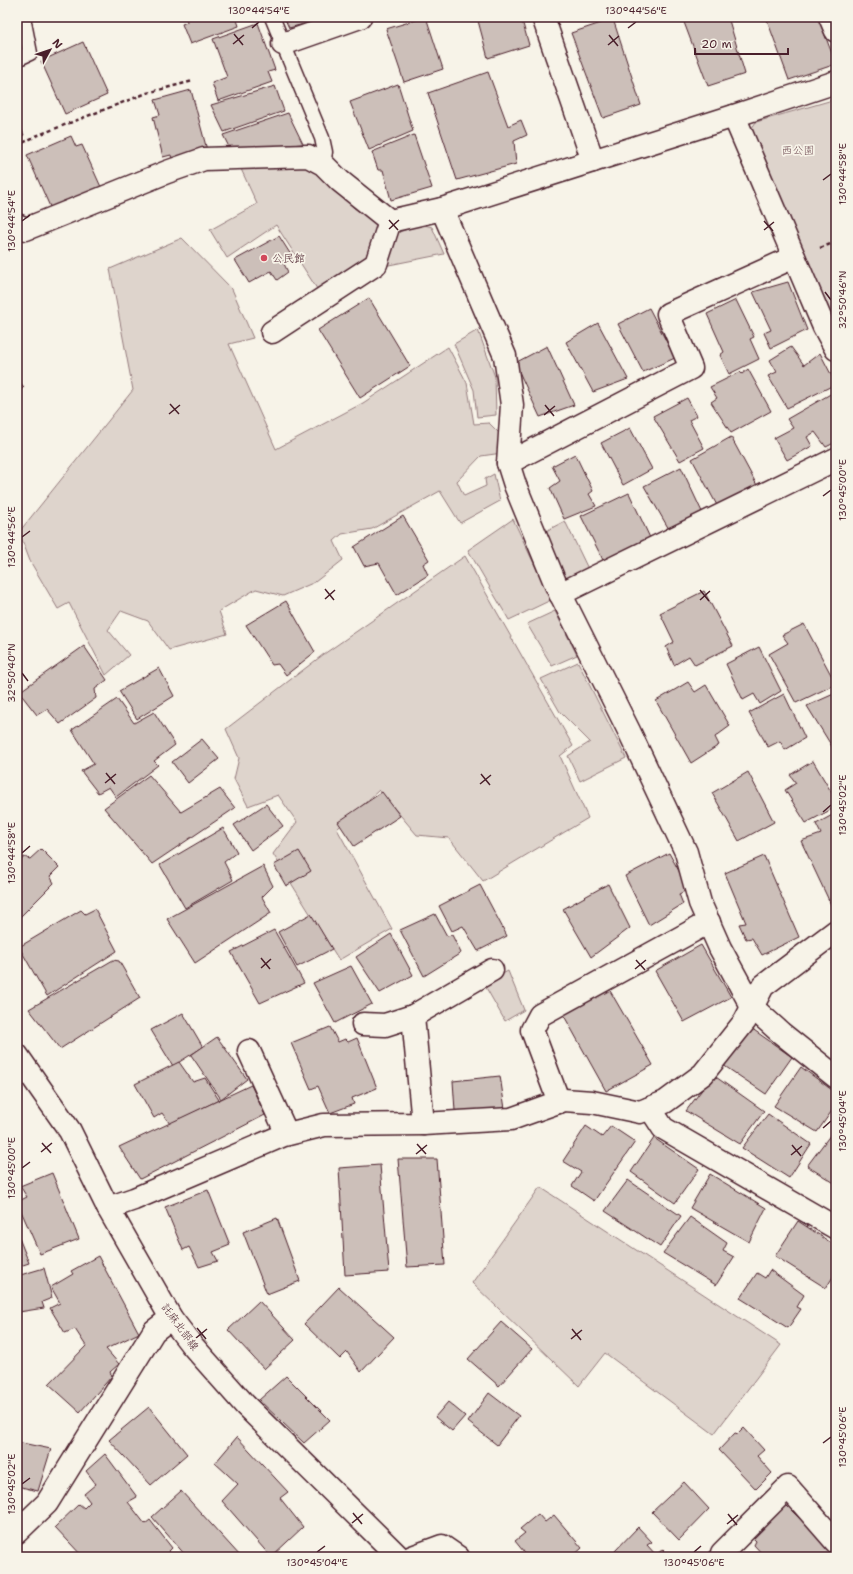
<svg xmlns="http://www.w3.org/2000/svg" width="853" height="1574" font-family="'Shantell Sans','Klee One',sans-serif">
<rect width="100%" height="100%" fill="#f7f3e8"/>
<filter id="ink" filterUnits="userSpaceOnUse"><feTurbulence type="fractalNoise" baseFrequency=".025" numOctaves="2"/><feDisplacementMap in="SourceGraphic" scale="8" xChannelSelector="R" yChannelSelector="G"/><feConvolveMatrix kernelMatrix="1 2 1 2 8 2 1 2 1" color-interpolation-filters="sRGB"/></filter>
<g filter="url(#ink)">
<g fill="#ded4cc" stroke="#947a7c">
<polygon points="836,99 836,337 749,132 756,122"/>
<polygon points="304,161 318,170 354,208 394,234 421,224 432,227 444,254 384,266 321,295 276,225 227,258 210,230 257,204 241,169"/>
<polygon points="182,238 232,289 253,338 229,344 276,449 363,403 448,347 467,383 474,424 489,423 503,437 502,453 481,456 457,481 464,496 486,486 485,479 494,474 500,501 460,523 440,491 372,529 342,534 334,541 343,560 315,582 283,596 256,589 219,611 227,634 169,650 148,621 121,611 108,630 129,655 106,675 69,603 58,609 30,561 19,532 133,390 110,269"/>
<polygon points="478,330 495,377 496,415 477,417 474,390 454,344"/>
<polygon points="513,519 551,600 509,620 468,550"/>
<polygon points="565,521 590,573 565,585 542,533"/>
<polygon points="465,556 573,746 560,756 588,818 483,881 449,838 417,835 379,790 337,829 392,929 339,960 273,854 297,822 278,795 248,806 234,779 239,758 226,729 324,654"/>
<polygon points="555,611 577,655 552,666 527,624"/>
<polygon points="578,662 626,758 580,781 568,756 590,742 560,712 541,679"/>
<polygon points="508,971 524,1010 505,1021 484,984"/>
<polygon points="540,1187 781,1345 714,1434 605,1353 579,1386 472,1283"/>
</g>
<g fill="#ccbfb9" stroke="#4a1f2b">
<polygon points="186,17 236,17 239,26 190,44 182,24 187,22"/>
<polygon points="284,17 329,17 289,28"/>
<polygon points="426,17 443,69 404,82 386,29"/>
<polygon points="477,17 521,17 529,45 488,58"/>
<polygon points="682,17 728,17 745,74 708,86"/>
<polygon points="766,17 818,17 836,64 789,80"/>
<polygon points="613,19 641,105 603,118 571,33"/>
<polygon points="258,23 275,70 268,72 272,82 218,101 212,83 227,77 213,39"/>
<polygon points="83,42 107,95 65,114 41,61"/>
<polygon points="488,72 508,126 521,120 527,135 514,141 516,164 457,180 428,93"/>
<polygon points="398,84 413,131 369,150 350,102"/>
<polygon points="275,86 284,111 224,132 211,105"/>
<polygon points="191,90 207,150 172,159 171,155 163,157 153,117 160,115 155,100"/>
<polygon points="288,113 303,144 230,149 223,135"/>
<polygon points="17,120 24,135 17,137"/>
<polygon points="414,135 432,188 391,200 383,170 378,170 372,152"/>
<polygon points="71,136 76,147 82,145 101,187 51,209 27,155"/>
<polygon points="279,236 291,255 283,262 288,272 277,280 271,271 249,283 235,260"/>
<polygon points="788,282 807,330 771,348 764,333 771,330 753,292"/>
<polygon points="369,298 410,366 360,398 318,330"/>
<polygon points="736,300 754,337 750,339 759,359 729,374 720,355 724,352 707,314"/>
<polygon points="649,308 675,358 643,372 618,324"/>
<polygon points="598,323 628,379 593,392 566,342"/>
<polygon points="547,346 574,405 540,417 515,363"/>
<polygon points="791,347 804,365 820,353 836,384 787,408 768,376 777,372 770,360"/>
<polygon points="748,369 771,411 731,433 711,402 717,398 710,387 740,372 742,374"/>
<polygon points="17,379 24,387 17,393"/>
<polygon points="834,392 836,396 836,442 826,447 815,432 807,437 812,446 787,460 774,438 793,428 787,419"/>
<polygon points="687,398 697,416 689,420 704,448 680,461 653,416"/>
<polygon points="630,428 652,469 623,485 601,443"/>
<polygon points="731,437 759,489 719,509 692,459"/>
<polygon points="575,454 593,491 589,494 596,506 564,519 550,488 560,481 552,466"/>
<polygon points="681,467 703,514 670,531 644,486"/>
<polygon points="629,493 651,540 604,562 581,516"/>
<polygon points="403,516 429,560 423,564 428,575 397,595 379,563 364,566 354,547"/>
<polygon points="704,591 733,646 695,665 689,656 674,665 666,647 674,642 660,613"/>
<polygon points="286,601 315,652 286,675 278,664 272,665 246,625"/>
<polygon points="804,624 836,684 796,703 769,654 788,643 782,635"/>
<polygon points="84,646 107,680 95,689 96,698 60,724 47,709 37,715 19,692"/>
<polygon points="759,647 781,691 760,704 754,694 743,700 726,664"/>
<polygon points="159,668 174,696 137,719 119,691"/>
<polygon points="688,682 695,692 706,685 730,726 715,737 719,745 691,763 656,701"/>
<polygon points="836,693 836,753 807,706"/>
<polygon points="784,694 805,738 785,750 780,741 768,747 749,713"/>
<polygon points="117,699 134,723 154,712 175,745 154,761 158,765 116,797 109,787 98,793 81,771 94,764 72,730"/>
<polygon points="202,739 219,759 188,783 172,762"/>
<polygon points="813,761 836,800 836,807 806,823 785,790 796,783 790,775"/>
<polygon points="748,772 774,822 739,841 712,793"/>
<polygon points="149,775 181,812 220,789 235,808 152,864 104,808"/>
<polygon points="382,792 400,816 354,846 338,822"/>
<polygon points="266,804 283,826 251,850 234,825"/>
<polygon points="836,813 836,907 833,909 801,841 821,834 816,824"/>
<polygon points="223,828 237,852 224,862 233,880 185,908 160,865"/>
<polygon points="41,849 59,867 50,876 54,883 19,918 17,916 17,865 24,857 30,859"/>
<polygon points="299,851 311,871 286,886 274,865"/>
<polygon points="669,853 689,889 679,894 683,904 649,925 625,876"/>
<polygon points="764,856 799,937 762,955 752,938 746,939 739,924 746,923 725,873"/>
<polygon points="263,866 273,886 262,897 271,913 195,963 167,919"/>
<polygon points="608,884 630,928 591,957 563,909"/>
<polygon points="480,885 507,936 478,951 463,926 452,931 439,906"/>
<polygon points="95,909 117,951 47,996 19,947 81,910 85,914"/>
<polygon points="311,914 332,949 297,967 278,932"/>
<polygon points="435,914 447,936 452,935 461,953 424,976 400,930"/>
<polygon points="274,930 304,983 260,1003 231,952"/>
<polygon points="391,934 413,975 380,993 356,957"/>
<polygon points="701,945 731,997 684,1022 655,971"/>
<polygon points="113,960 119,961 140,998 60,1049 29,1009"/>
<polygon points="351,966 372,1004 335,1023 313,983"/>
<polygon points="609,989 653,1065 606,1091 563,1014"/>
<polygon points="183,1013 203,1047 173,1066 151,1030"/>
<polygon points="330,1027 338,1042 345,1039 348,1042 357,1038 377,1088 352,1098 354,1104 330,1113 318,1086 311,1089 291,1043"/>
<polygon points="751,1028 792,1057 766,1094 723,1065"/>
<polygon points="217,1037 247,1079 221,1099 191,1055"/>
<polygon points="179,1062 193,1082 205,1078 219,1100 170,1124 162,1113 154,1118 135,1084"/>
<polygon points="801,1067 836,1093 836,1105 817,1132 774,1106"/>
<polygon points="713,1075 764,1111 740,1144 686,1111"/>
<polygon points="500,1076 505,1109 455,1111 453,1081"/>
<polygon points="251,1085 265,1115 140,1179 119,1147"/>
<polygon points="768,1114 811,1144 789,1178 742,1148"/>
<polygon points="586,1126 602,1137 611,1126 635,1142 594,1201 572,1186 581,1172 563,1161"/>
<polygon points="834,1130 836,1132 836,1184 807,1166"/>
<polygon points="654,1138 699,1169 675,1203 631,1172"/>
<polygon points="398,1159 437,1159 445,1265 407,1267"/>
<polygon points="380,1165 389,1272 345,1275 339,1168"/>
<polygon points="52,1173 79,1239 40,1254 17,1202 27,1197 20,1186"/>
<polygon points="710,1174 766,1208 749,1242 690,1208"/>
<polygon points="628,1180 681,1216 660,1247 605,1211"/>
<polygon points="208,1190 230,1245 213,1252 218,1261 199,1267 189,1247 183,1250 165,1207"/>
<polygon points="690,1217 727,1243 723,1251 734,1257 716,1285 663,1253"/>
<polygon points="277,1218 300,1281 267,1294 243,1232"/>
<polygon points="798,1221 836,1246 836,1272 826,1288 775,1256"/>
<polygon points="17,1233 29,1263 17,1267"/>
<polygon points="98,1256 139,1333 106,1349 119,1364 110,1372 112,1376 80,1412 49,1384 86,1346 75,1329 65,1333 50,1308 60,1303 51,1287 73,1274 71,1271"/>
<polygon points="44,1268 52,1298 42,1302 44,1308 19,1312 17,1307 17,1276"/>
<polygon points="770,1270 804,1295 797,1307 801,1309 788,1328 740,1298 757,1273 765,1278"/>
<polygon points="339,1287 394,1337 361,1372 347,1352 340,1359 304,1324"/>
<polygon points="259,1301 295,1340 264,1369 228,1330"/>
<polygon points="501,1322 532,1349 499,1386 468,1359"/>
<polygon points="286,1376 330,1420 304,1443 259,1400"/>
<polygon points="489,1393 519,1416 497,1445 468,1422"/>
<polygon points="448,1402 465,1416 452,1431 435,1417"/>
<polygon points="149,1407 187,1454 151,1485 109,1440"/>
<polygon points="744,1428 764,1450 757,1456 772,1473 756,1489 719,1450 735,1433 738,1434"/>
<polygon points="237,1437 288,1492 280,1498 303,1527 271,1557 222,1501 238,1484 215,1463"/>
<polygon points="17,1442 51,1449 38,1491 17,1486"/>
<polygon points="105,1454 137,1497 128,1502 145,1524 150,1520 172,1548 163,1557 83,1557 55,1527 79,1504 84,1508 90,1502 84,1494 96,1484 86,1471"/>
<polygon points="684,1482 709,1509 679,1540 652,1512"/>
<polygon points="181,1491 241,1557 187,1557 152,1517"/>
<polygon points="786,1505 800,1519 805,1515 836,1549 836,1557 765,1557 754,1545 756,1541 753,1538"/>
<polygon points="538,1514 545,1522 554,1515 582,1548 572,1557 528,1557 515,1541 525,1533 520,1529"/>
<polygon points="638,1527 652,1542 647,1545 656,1555 663,1549 671,1557 621,1557 615,1551"/>
</g>
<g fill="none" stroke-linecap="round" stroke-linejoin="round">
<defs>
<g id="service">
<polyline points="272,17 322,138 325,152 323,164"/>
<polyline points="17,59 30,53 23,17"/>
</g>
<g id="minor">
<polyline points="543,17 593,161"/>
<polyline points="830,17 836,31"/>
<polyline points="283,44 360,17"/>
<polyline points="734,116 824,327 836,349"/>
<polyline points="442,209 505,356 512,405 508,463 515,485 556,585 629,731 686,852 700,903 720,948 752,1007 781,1033 836,1077"/>
<polyline points="17,225 26,229 167,172 204,159 308,156 323,164 340,181 390,221 442,209 734,116 836,82"/>
<polyline points="272,332 376,264 390,221"/>
<polyline points="508,463 691,368 668,314 794,257"/>
<polyline points="560,594 836,459"/>
<polyline points="413,1016 423,1124"/>
<polyline points="363,1024 385,1025 413,1016 492,970"/>
<polyline points="249,1051 287,1134"/>
<polyline points="559,1102 532,1030 540,1015 709,922"/>
<polyline points="650,1108 663,1128 836,1228"/>
<polyline points="108,1208 134,1199 284,1135 324,1125 423,1124 511,1119 564,1100 592,1102 640,1112 665,1102 703,1074 745,1021 763,986 836,931"/>
<polyline points="17,1532 47,1503 154,1331 171,1318"/>
<polyline points="722,1553 788,1487 836,1542"/>
<polyline points="412,1557 442,1546 458,1557"/>
</g>
<polyline id="secondary" points="17,1055 70,1131 108,1208 171,1318 191,1344 245,1405 399,1557"/>
</defs>
<use href="#service" stroke="#4a1f2b" stroke-width="17"/>
<use href="#minor" stroke="#4a1f2b" stroke-width="25"/>
<use href="#secondary" stroke="#4a1f2b" stroke-width="25"/>
<g stroke="#4a1f2b" stroke-width="2.5" stroke-dasharray="4 3" stroke-linecap="butt">
<polyline points="17,146 36,136 147,93 193,81"/>
<polyline points="820,248 836,242"/>
</g>
<use href="#service" stroke="#f7f3e8" stroke-width="14"/>
<use href="#minor" stroke="#f7f3e8" stroke-width="22"/>
<use href="#secondary" stroke="#f7f3e8" stroke-width="22"/>
</g>
</g>
<path fill="none" stroke="#4a1f2b" stroke-width="1.5" d="M252,28l7,-6M628,28l8,-6M234,34l9,11M609,35l9,11M233,44l11,-9M608,45l11,-9M823,180l8,-6M389,220l9,10M22,221l8,-6M764,221l9,10M389,229l10,-9M764,230l10,-8M825,292l6,8M170,404l9,10M545,405l9,11M169,414l11,-9M544,415l11,-9M823,496l8,-6M22,537l8,-6M325,589l9,11M700,590l9,11M325,599l10,-9M700,600l10,-9M22,673l6,8M106,773l9,11M481,774l9,11M105,783l11,-9M480,784l11,-9M823,812l8,-7M22,853l8,-7M261,958l9,11M636,960l9,10M261,968l10,-9M635,969l11,-9M823,1128l8,-7M42,1143l9,10M417,1144l9,10M792,1145l9,11M41,1152l11,-9M416,1154l11,-9M791,1155l11,-9M22,1168l8,-6M197,1328l9,11M572,1329l9,11M196,1338l11,-9M571,1339l11,-9M823,1443l8,-6M22,1484l8,-6M353,1513l9,11M728,1514l9,11M352,1523l11,-9M727,1524l11,-9M317,1552l8,-6M694,1552l7,-6"/>
<circle fill="#d1495b" stroke="#f7f3e8" stroke-width="1.5" cx="264" cy="258" r="4"/>
<g text-anchor="middle" dominant-baseline="central" stroke-width="3.5" stroke-linejoin="round" paint-order="stroke">
<g font-size="11" fill="#6f4c53" stroke="#f7f3e8">
<text x="798" y="150">西公園</text>
</g>
<g font-size="11" fill="#4a1f2b" stroke="#f7f3e8" text-anchor="start">
<text x="272" y="258">公民館</text>
</g>
<g font-size="11" fill="#4a1f2b" stroke="#f7f3e8">
<text transform="translate(180 1327) rotate(54)">託麻北部線</text>
</g>
</g>
<rect width="853" height="1574" fill="none" stroke="#f7f3e8" stroke-width="44"/>
<g transform="translate(50 50) rotate(50)" stroke="#f7f3e8" stroke-width="3" paint-order="stroke">
<path d="M0-3L7 15L0 10L-7 15Z" fill="#4a1f2b"/>
<text y="-6" font-size="11" font-weight="bold" text-anchor="middle" fill="#4a1f2b">N</text>
</g>
<path d="M695 48v6h93v-6" fill="none" stroke="#4a1f2b" stroke-width="2"/>
<text x="701" y="48" font-size="12" fill="#4a1f2b" stroke="#f7f3e8" stroke-width="3" paint-order="stroke">20 m</text>
<rect x="22" y="22" width="809" height="1530" fill="none" stroke="#4a1f2b" stroke-width="1.5"/>
<g font-size="10" text-anchor="middle" fill="#4a1f2b">
<text x="259" y="14">130°44'54"E</text>
<text x="636" y="14">130°44'56"E</text>
<text transform="translate(842 174) rotate(-90)" y="4">130°44'58"E</text>
<text transform="translate(11 221) rotate(-90)" y="4">130°44'54"E</text>
<text transform="translate(842 300) rotate(-90)" y="4">32°50'46"N</text>
<text transform="translate(842 490) rotate(-90)" y="4">130°45'00"E</text>
<text transform="translate(11 537) rotate(-90)" y="4">130°44'56"E</text>
<text transform="translate(11 673) rotate(-90)" y="4">32°50'40"N</text>
<text transform="translate(842 805) rotate(-90)" y="4">130°45'02"E</text>
<text transform="translate(11 853) rotate(-90)" y="4">130°44'58"E</text>
<text transform="translate(842 1121) rotate(-90)" y="4">130°45'04"E</text>
<text transform="translate(11 1168) rotate(-90)" y="4">130°45'00"E</text>
<text transform="translate(842 1437) rotate(-90)" y="4">130°45'06"E</text>
<text transform="translate(11 1484) rotate(-90)" y="4">130°45'02"E</text>
<text x="317" y="1566">130°45'04"E</text>
<text x="694" y="1566">130°45'06"E</text>
</g>
</svg>
